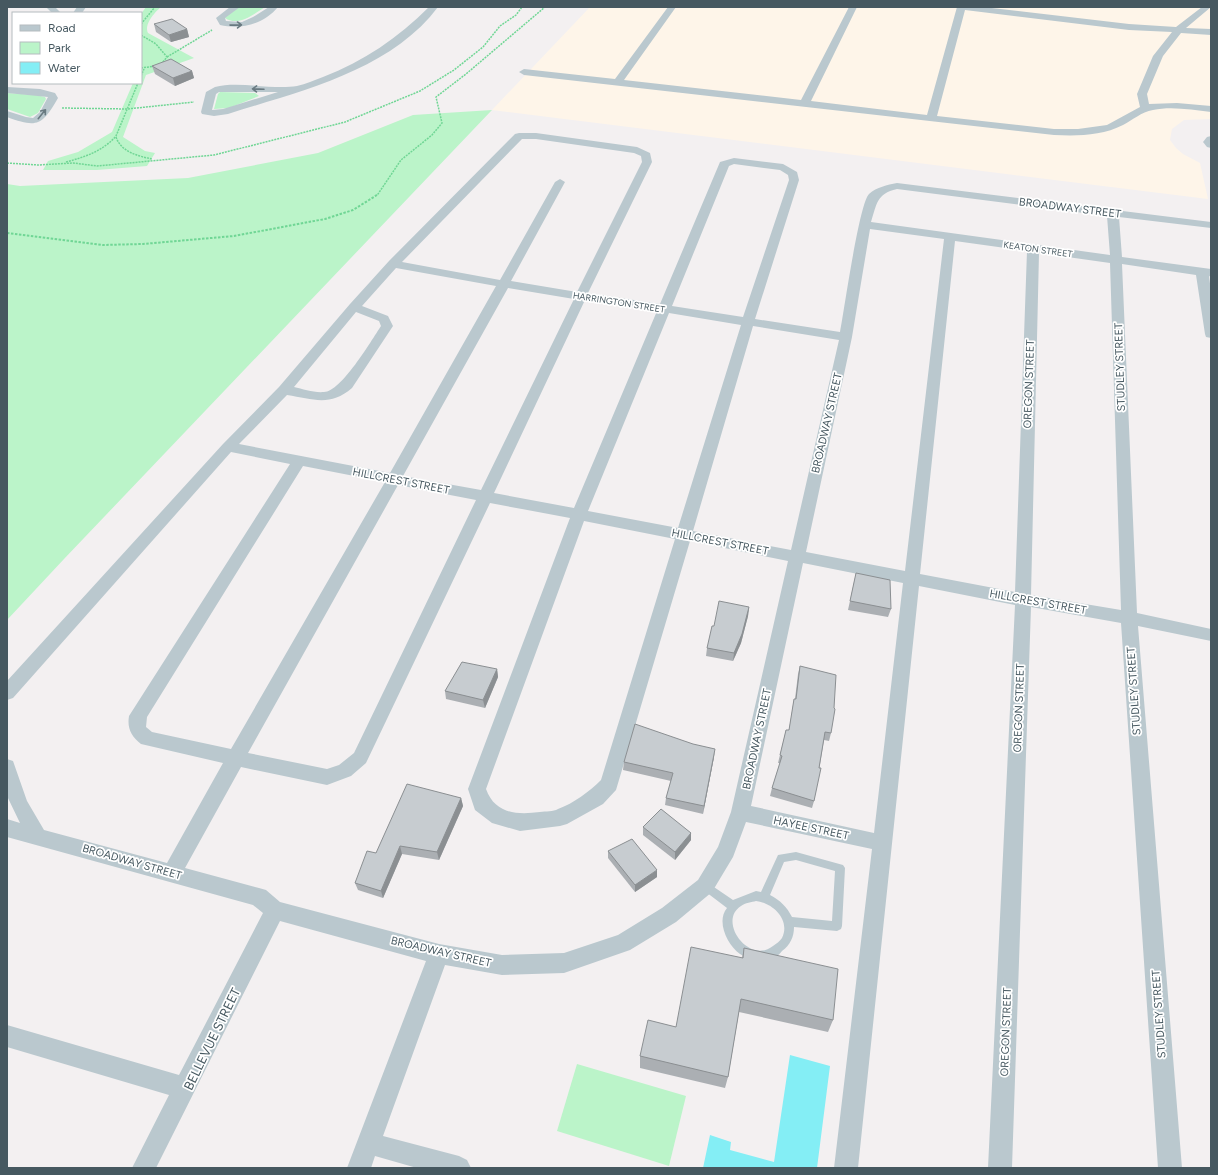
<svg xmlns="http://www.w3.org/2000/svg" width="1218" height="1175" font-family="Figtree,sans-serif">
<rect width="100%" height="100%" fill="#f3f0f1"/>
<polygon fill="#fef5e9" points="590,7 1211,7 1211,119 1184,120 1172,129 1170,140 1176,148 1183,154 1200,163 1208,199 492,110"/>
<g fill="#bbf4c9">
<path d="M146,7h15c-7,6 -17,17 -13,26l46,25 -48,17 -23,62 22,14 10,2 -8,13 -50,4h-54l5,-9 30,-9 34,-20 21,-49h8v-69z"/>
<path d="M239,7h26c-11,7 -27,20 -40,11v-1z"/>
<polygon points="220,92 255,93 259,96 229,108 214,109 218,94"/>
<polygon points="7,93 36,95 45,97 46,99 38,113 30,117 7,109"/>
<polygon points="492,110 64,559 7,620 7,184 20,186 188,178 318,153 413,115"/>
<polygon points="577,1064 686,1096 669,1166 557,1131"/>
</g>
<polygon fill="#84eef5" points="790,1055 830,1066 817,1168 703,1168 710,1135 731,1142 730,1150 774,1162"/>
<g fill="none" stroke-linecap="round" stroke-linejoin="round">
<g stroke="#70d695" stroke-width="1.5" stroke-dasharray="2 1" stroke-linecap="butt">
<polyline points="141,24 155,7"/>
<polyline points="141,35 156,44 167,57 162,63"/>
<polyline points="167,57 212,30"/>
<polyline points="141,68 156,66"/>
<polyline points="141,76 144,69"/>
<polyline points="62,108 127,109 194,102"/>
<path d="M116,137c5,15 22,19 36,22"/>
<path d="M66,162c19,-5 37,-11 50,-26l22,-53"/>
<polyline points="7,163 38,165 73,163 97,166 214,155 345,122 420,91 454,70 483,47 500,26 516,15 522,7"/>
<polyline points="375,196 378,194 401,160 432,135 442,123 436,97 466,74 545,7"/>
</g>
<polyline stroke="#70d695" stroke-width="2" stroke-dasharray="2.5 1.5" stroke-linecap="butt" points="7,233 103,245 143,244 234,236 325,219 353,210 377,195"/>
<path fill="#bac8ce" fill-rule="evenodd" d="M796,852l47,13 2,3 -3,58 -1,3 -4,2 -43,-4c0,10 -4,18 -12,24 -3,4 -8,8 -13,9 -10,2 -20,0 -29,-6 -13,-9 -24,-33 -13,-46l-25,-19 -2,-3 2,-3 3,-2 3,2 25,17 23,-9 5,1 17,-37zM796,860l39,11 -3,50 -40,-4c-5,-10 -12,-17 -22,-22l14,-33zM756,901c16,2 35,18 26,37 -2,3 -6,6 -9,8 -24,19 -56,-25 -32,-40 4,-3 11,-4 15,-5z"/>
<g fill="#bac8ce" fill-rule="evenodd">
<polygon points="46,7 55,7 61,13 52,13"/>
<polygon points="77,7 86,7 82,13 73,13"/>
<path d="M230,7h10l-15,11 1,3 16,1 11,-5 16,-10h9c-14,17 -37,23 -58,18l-4,-7z"/>
<path d="M429,7h9c-48,64 -138,84 -210,107l-14,2 -12,-2 -1,-2 5,-20 9,-5c23,-6 58,3 82,-1 9,-2 17,-6 26,-9 41,-16 75,-39 106,-70zM219,92h59l-55,17 -11,1 4,-16z"/>
<path d="M668,7h8l-52,73 177,20 48,-93h8l-46,94 116,14 30,-108h26l146,17 47,3 26,-20h9l-25,21 25,1v6l-30,-2 -18,23 -16,38 2,10 28,-1 34,3v6c-19,-2 -39,-6 -58,-2 -12,2 -20,10 -30,15 -21,11 -46,11 -69,10l-530,-60 -5,-3 5,-3 91,10zM965,10l164,20 43,2 -19,24 -16,38 3,13 -33,18 -29,4h-24l-117,-13z"/>
<path d="M7,87l33,2 15,4 3,5c-16,28 -21,30 -51,19v-6l19,6 7,1 7,-6 8,-15 -41,-4z"/>
<path d="M519,133h17l101,14 13,6 2,9 -64,131 72,11 60,-142 14,-4 49,6 14,8 2,8 -44,139 85,13c4,-20 19,-128 29,-138 8,-7 18,-9 28,-11l314,39v6l-92,-11 3,40 89,12v8l-2,-1 2,15v47l-5,-1 -1,-3 -9,-59 -74,-11 15,349 74,16v12l-73,-15 44,542h-24l-37,-545 -90,-16 -19,561h-24l27,-563 -96,-19 -61,582h-24l38,-319 -126,-27 -13,35 -21,35 -36,30 -46,28 -66,23 -62,2 -57,-10 -62,171 76,20 8,4 4,8h-54l-42,-12 -4,12h-24l79,-207 -146,-40 -124,247h-24l37,-73 -162,-48v-22l172,50 84,-162 -10,-8 -246,-68v-18l13,4 -13,-27v-37l6,2 14,40 17,29 123,33 56,-100 -82,-19c-10,-8 -14,-16 -12,-28l161,-252 -59,-12 -218,246 -6,2v-19l216,-237 56,-57 71,-83 39,-43 126,-127zM522,139h14l98,14 7,3 1,6 -65,130 -66,-11 54,-99 -5,-3 -5,3 -55,98 -98,-18zM734,164l46,6 8,5 1,5 -46,137 -71,-11 57,-140zM897,189l210,27 3,39 -239,-33c6,-18 5,-28 26,-33zM870,229l74,10 -39,332 -99,-19 46,-215zM955,241l72,10 -12,341 -95,-18zM1039,253l71,10 11,347 -90,-15zM396,268l100,18 -106,187 -151,-29 48,-49c26,4 43,12 65,-7l41,-62 -5,-10 -26,-10zM508,288l66,11 -93,191 -78,-14zM585,300l72,11 -83,197 -80,-15zM356,312l23,9 2,5c-10,15 -40,66 -57,66 -10,1 -21,-3 -30,-5zM669,313l72,12 -63,203 -90,-17zM753,326l86,14 -48,210 -98,-19zM303,466l82,16 -154,267 -79,-17 -6,-5 1,-10zM398,485l78,15 -122,253 -15,12 -12,4 -79,-16zM490,503l80,15 -102,271 7,21 17,13 28,8 40,-5 7,-2 36,-20 13,-14 74,-249 98,20 -57,251 -13,35 -20,33 -36,28 -44,27 -54,18 -62,2 -63,-11 -159,-42 -14,-12 -7,-2 -74,-20 56,-101 86,18 24,-9 15,-13zM584,521l91,18 -74,241c-12,12 -27,23 -43,29 -5,3 -12,2 -18,3 -23,3 -45,2 -54,-23zM803,563l100,20 -29,250 -123,-27z"/>
<polygon points="1211,136 1211,148 1207,147 1203,142 1207,137"/>
</g>
</g>
<g fill="#abafb3">
<polygon points="154,24 187,29 189,37 171,42 156,32"/>
<polygon points="152,66 192,71 194,78 175,86 155,74"/>
<polygon points="856,573 891,609 888,617 848,610"/>
<polygon points="749,607 748,616 741,643 733,661 706,656 707,648 714,626"/>
<polygon points="800,666 831,733 829,741 824,740 814,801 812,808 770,796 772,788 780,763 778,763 786,730 789,730 794,699 795,699 798,674"/>
<polygon points="497,669 498,677 485,708 446,699 445,691"/>
<polygon points="714,757 703,814 665,805 666,798 671,781 623,770 624,762"/>
<polygon points="461,798 463,806 439,860 402,854 383,898 358,890 355,883 376,853"/>
<polygon points="643,827 691,833 691,840 675,860 643,835"/>
<polygon points="608,851 657,877 635,892 608,858"/>
<polygon points="744,948 833,1020 828,1032 739,1012 728,1077 725,1088 640,1068 640,1056 676,1027 742,958"/>
</g>
<g fill="#8b8f92">
<polygon points="187,29 189,37 171,42 169,35"/>
<polygon points="192,71 194,78 175,86 173,78"/>
<polygon points="749,607 748,616 741,643 733,661 734,653"/>
<polygon points="497,669 498,677 485,708 483,700"/>
<polygon points="715,749 714,757 703,814 704,806"/>
<polygon points="461,798 463,806 439,860 437,852"/>
<polygon points="691,833 691,840 675,860 675,852"/>
<polygon points="400,846 402,854 383,898 381,891"/>
<polygon points="657,870 657,877 635,892 635,885"/>
</g>
<g fill="#c7ccd0" stroke="#8b8f92">
<polygon points="172,19 187,29 169,35 154,24"/>
<polygon points="171,59 192,71 173,78 152,66"/>
<polygon points="856,573 890,580 891,609 850,601"/>
<polygon points="719,601 749,607 742,634 734,653 707,648 712,626 714,626"/>
<polygon points="462,662 497,669 483,700 445,691"/>
<polygon points="800,666 836,675 834,708 835,709 831,733 825,732 819,768 821,768 814,801 772,788 782,756 780,755 786,730 789,730 794,699 796,699"/>
<polygon points="635,724 693,744 715,749 704,806 666,798 673,773 624,762"/>
<polygon points="407,784 461,798 437,852 400,846 381,891 355,883 367,851 376,853"/>
<polygon points="661,809 691,833 675,852 643,827"/>
<polygon points="632,839 657,870 635,885 608,851"/>
<polygon points="691,947 743,958 744,948 838,969 833,1020 741,999 728,1077 640,1056 648,1020 676,1027"/>
</g>
<defs><path id="oneway-shaft" d="M-6 0H5M1.5-3L5.5 0L1.5 3" fill="none" stroke-width="1.6" stroke-linecap="round" stroke-linejoin="round"/></defs>
<g stroke="#697a81">
<use href="#oneway-shaft" transform="translate(236 25) rotate(-1)"/>
<use href="#oneway-shaft" transform="translate(258 89) rotate(-178)"/>
<use href="#oneway-shaft" transform="translate(42 114) rotate(-51)"/>
</g>
<g text-anchor="middle" dominant-baseline="central" stroke-width="3.5" stroke-linejoin="round" paint-order="stroke">
<g font-size="9" fill="#465860" stroke="#fff">
<text transform="translate(1038 249) rotate(8)">KEATON STREET</text>
<text transform="translate(619 302) rotate(9)">HARRINGTON STREET</text>
</g>
<g font-size="11" fill="#465860" stroke="#fff">
<text transform="translate(1070 208) rotate(7)">BROADWAY STREET</text>
<text transform="translate(1120 367) rotate(-92)">STUDLEY STREET</text>
<text transform="translate(1029 384) rotate(-88)">OREGON STREET</text>
<text transform="translate(827 423) rotate(-77)">BROADWAY STREET</text>
<text transform="translate(401 481) rotate(11)">HILLCREST STREET</text>
<text transform="translate(720 542) rotate(11)">HILLCREST STREET</text>
<text transform="translate(1038 602) rotate(10)">HILLCREST STREET</text>
<text transform="translate(1134 691) rotate(-94)">STUDLEY STREET</text>
<text transform="translate(1019 708) rotate(-88)">OREGON STREET</text>
<text transform="translate(757 739) rotate(-78)">BROADWAY STREET</text>
<text transform="translate(811 828) rotate(12)">HAYEE STREET</text>
<text transform="translate(132 862) rotate(16)">BROADWAY STREET</text>
<text transform="translate(441 952) rotate(13)">BROADWAY STREET</text>
<text transform="translate(1159 1014) rotate(-94)">STUDLEY STREET</text>
<text transform="translate(1006 1032) rotate(-88)">OREGON STREET</text>
</g>
<g font-size="13" fill="#465860" stroke="#fff">
<text transform="translate(212 1039) rotate(-64)">BELLEVUE STREET</text>
</g>
</g>
<rect width="1218" height="1175" fill="none" stroke="#465860" stroke-width="16"/>
<rect x="12" y="12" width="130" height="72" fill="#ffffff" stroke="#b5bcbf"/>
<rect x="20" y="25" width="20" height="6" fill="#bac8ce" stroke="#b5bcbf"/>
<text x="48" y="32" font-size="12" fill="#465860">Road</text>
<rect x="20" y="42" width="20" height="12" fill="#bbf4c9" stroke="#b5bcbf"/>
<text x="48" y="52" font-size="12" fill="#465860">Park</text>
<rect x="20" y="62" width="20" height="12" fill="#84eef5" stroke="#b5bcbf"/>
<text x="48" y="72" font-size="12" fill="#465860">Water</text>
</svg>
